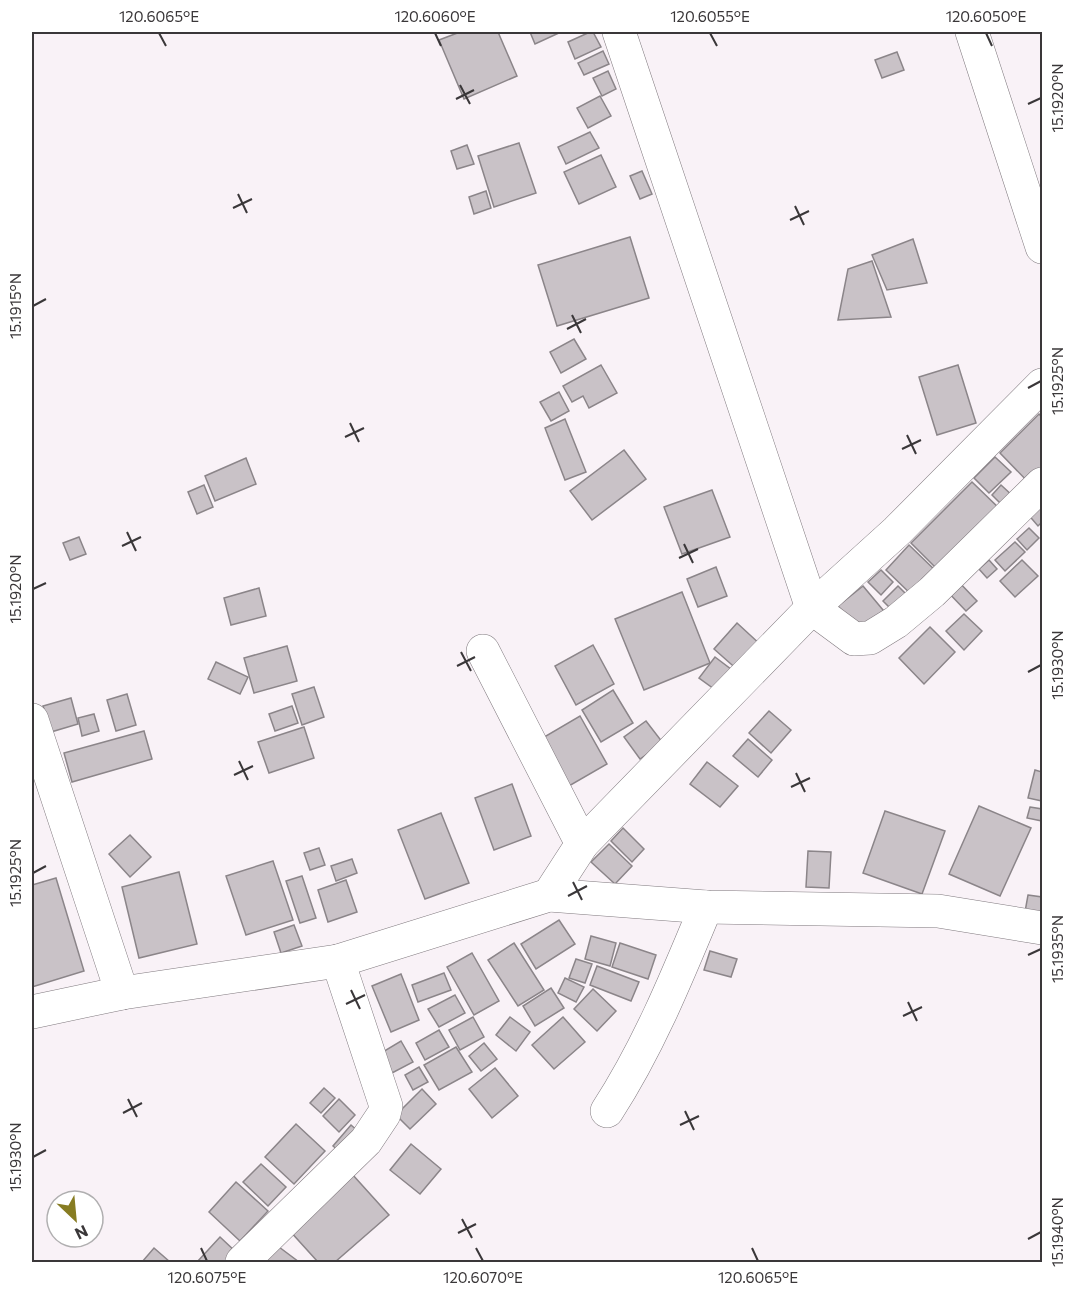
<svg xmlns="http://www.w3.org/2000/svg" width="1074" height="1294" font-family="Commissioner,sans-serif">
<rect width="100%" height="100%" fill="#f9f2f7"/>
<g fill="#c9c2c7" stroke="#8b8589" stroke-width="1.5">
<polygon points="460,32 498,32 517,76 464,99 439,40"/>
<polygon points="530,32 561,32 535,44"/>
<polygon points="590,32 593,32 601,47 575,59 568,42"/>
<polygon points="603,51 609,64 584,75 578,63"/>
<polygon points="897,52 904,70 882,78 875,60"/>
<polygon points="608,71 616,89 602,96 593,78"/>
<polygon points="600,96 611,116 588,128 577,108"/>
<polygon points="590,132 599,148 566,164 558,147"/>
<polygon points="519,143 536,193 494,207 478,156"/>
<polygon points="467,145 474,164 457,169 451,151"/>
<polygon points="601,155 616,187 579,204 564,172"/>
<polygon points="642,171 652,194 640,199 630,176"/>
<polygon points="486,191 491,208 474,214 469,197"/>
<polygon points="630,237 649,298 557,326 538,265"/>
<polygon points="913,239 927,283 887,290 872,255"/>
<polygon points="872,261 891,317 838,320 848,269"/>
<polygon points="574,339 586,359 561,373 550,352"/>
<polygon points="601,365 617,393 589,408 583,396 572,402 563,386"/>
<polygon points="958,365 976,423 937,435 919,377"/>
<polygon points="559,392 569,411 551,421 540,402"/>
<polygon points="1039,414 1042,417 1042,475 1032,486 1000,453"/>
<polygon points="565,419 586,472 565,480 545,428"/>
<polygon points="624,450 646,479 592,520 570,491"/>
<polygon points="995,457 1011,472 989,493 974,478"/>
<polygon points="246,458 256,484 215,501 205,476"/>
<polygon points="972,482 1002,511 941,573 911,543"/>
<polygon points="204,485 213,507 197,514 188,492"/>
<polygon points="1001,485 1015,498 1005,508 992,495"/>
<polygon points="712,490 730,537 682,554 664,507"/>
<polygon points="1042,497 1042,522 1038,526 1026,512"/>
<polygon points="1029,528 1039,538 1027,550 1017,539"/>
<polygon points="79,537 86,554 70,560 63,543"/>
<polygon points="1015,542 1025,552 1005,571 995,560"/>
<polygon points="909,545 939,574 915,598 886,570"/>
<polygon points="989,560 997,569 987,578 979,569"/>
<polygon points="1022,560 1038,576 1015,597 1000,581"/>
<polygon points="716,567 727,596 698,607 687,579"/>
<polygon points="881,570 893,582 881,595 868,582"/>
<polygon points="956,579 977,601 966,611 945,589"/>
<polygon points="863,586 888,616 864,637 838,606"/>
<polygon points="898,586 911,599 896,614 883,601"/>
<polygon points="259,588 266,616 231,625 224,598"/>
<polygon points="682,592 710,663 644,690 615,619"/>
<polygon points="964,614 982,631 964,650 946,631"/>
<polygon points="737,623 762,646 740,672 714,649"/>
<polygon points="930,627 955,652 924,684 899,658"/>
<polygon points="593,645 614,684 576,705 555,666"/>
<polygon points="287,646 297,681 254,693 244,658"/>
<polygon points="715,657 736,673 721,694 699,678"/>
<polygon points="216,662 248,677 240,694 208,679"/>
<polygon points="314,687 324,717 302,725 292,694"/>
<polygon points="613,690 633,723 601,742 582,710"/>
<polygon points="127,694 136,725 116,731 107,700"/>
<polygon points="71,698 78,724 51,732 43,706"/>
<polygon points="292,706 298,723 275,731 269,714"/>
<polygon points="769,711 791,730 771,753 749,733"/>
<polygon points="94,714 99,731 82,736 78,718"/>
<polygon points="580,716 607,764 562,790 534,743"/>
<polygon points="646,721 663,743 640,759 624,737"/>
<polygon points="304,727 314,758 269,773 258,742"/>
<polygon points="144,731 152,759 72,782 64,753"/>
<polygon points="748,739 772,760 758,777 733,756"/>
<polygon points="707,762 738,786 720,807 690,784"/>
<polygon points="1035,770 1042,772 1042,801 1028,798"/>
<polygon points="512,784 531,836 494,850 475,798"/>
<polygon points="979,806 1031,828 1000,896 949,874"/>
<polygon points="1030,807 1042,809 1042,821 1027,818"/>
<polygon points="885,811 945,831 922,894 863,873"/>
<polygon points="441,813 469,883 425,899 398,830"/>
<polygon points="623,828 644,849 632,862 611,841"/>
<polygon points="130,835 151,857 130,877 109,854"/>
<polygon points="609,844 632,866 615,884 591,862"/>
<polygon points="319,848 325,865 310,870 304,853"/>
<polygon points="808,851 831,852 829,888 806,887"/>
<polygon points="352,859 357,873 336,881 331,866"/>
<polygon points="273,861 293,920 246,935 226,876"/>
<polygon points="179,872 197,944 139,958 122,887"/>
<polygon points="302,876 316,918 300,923 286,881"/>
<polygon points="56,878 84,971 32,987 32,885"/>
<polygon points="346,880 357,912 328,922 318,890"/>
<polygon points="1028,895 1042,897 1042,926 1023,923"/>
<polygon points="559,920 575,944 536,969 521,944"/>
<polygon points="294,925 302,946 281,953 274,932"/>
<polygon points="591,936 616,943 610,966 585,959"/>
<polygon points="514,943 544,990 518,1006 488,960"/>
<polygon points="620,943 656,955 648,979 612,967"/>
<polygon points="710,951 737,959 731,977 704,970"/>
<polygon points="472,953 499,1001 474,1015 447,967"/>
<polygon points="576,959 592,964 585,983 569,978"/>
<polygon points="597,966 639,982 631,1001 590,985"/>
<polygon points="444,973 451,990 418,1002 412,985"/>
<polygon points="401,974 419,1020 391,1032 372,986"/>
<polygon points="565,978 584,987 576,1002 558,993"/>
<polygon points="551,988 564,1008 535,1026 523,1006"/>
<polygon points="593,989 616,1011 597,1031 574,1009"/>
<polygon points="455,995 465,1013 439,1027 428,1009"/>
<polygon points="473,1017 484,1037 460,1050 449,1030"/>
<polygon points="510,1017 530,1032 516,1051 496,1035"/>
<polygon points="563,1017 585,1042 554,1069 532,1045"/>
<polygon points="439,1030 449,1047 425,1060 416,1043"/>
<polygon points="401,1041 413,1062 392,1073 381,1053"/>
<polygon points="484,1043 497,1059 481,1071 469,1056"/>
<polygon points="456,1047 472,1072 439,1090 424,1065"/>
<polygon points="419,1067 428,1082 413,1090 405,1075"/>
<polygon points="495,1068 518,1096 492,1118 469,1089"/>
<polygon points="324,1088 335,1098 321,1113 310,1103"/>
<polygon points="422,1089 436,1104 410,1129 396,1115"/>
<polygon points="339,1099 355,1115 339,1132 323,1116"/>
<polygon points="296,1124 325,1151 294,1184 265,1157"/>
<polygon points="351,1125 359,1132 340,1152 333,1146"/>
<polygon points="411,1144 441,1169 420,1194 390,1170"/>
<polygon points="261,1164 286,1187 268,1206 243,1182"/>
<polygon points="352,1174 389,1215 335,1262 318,1262 289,1230"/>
<polygon points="236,1182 268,1211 240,1241 209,1212"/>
<polygon points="220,1237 237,1253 227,1262 197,1262"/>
<polygon points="275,1244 299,1262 260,1262"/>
<polygon points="154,1248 170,1262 142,1262"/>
</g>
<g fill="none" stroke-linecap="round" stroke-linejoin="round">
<defs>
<g id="minor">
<polyline points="619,32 812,608 854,639 870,638 896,622 932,592 1042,484"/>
<polyline points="972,32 1042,247"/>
<polyline points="483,651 582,844"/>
<polyline points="32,720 122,993"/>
<polyline points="549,895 582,844 812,608 897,531 1042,385"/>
<polyline points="32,1012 122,993 338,961 549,895 706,907 938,911 1042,928"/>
<path d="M607,1111c41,-63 70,-134 99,-204"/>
<polyline points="242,1262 366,1141 384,1114 386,1106 338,961"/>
</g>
</defs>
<use href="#minor" stroke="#807a7f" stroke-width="34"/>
<use href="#minor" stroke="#fff" stroke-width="33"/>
</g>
<path fill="none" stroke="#3a3739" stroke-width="2" d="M159,33l7,13M435,33l6,13M710,33l7,13M986,33l6,13M460,85l10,19M456,99l18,-9M1028,104l13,-6M238,194l9,19M795,206l9,19M233,208l19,-9M790,220l19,-9M33,306l13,-7M572,315l9,18M567,329l19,-10M1028,388l13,-7M350,423l9,19M907,435l9,19M345,437l19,-9M902,449l19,-9M127,532l9,19M684,544l9,19M122,546l19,-9M679,558l19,-9M33,589l13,-6M461,652l10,19M457,666l18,-9M1028,672l13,-7M239,761l9,19M796,773l9,19M234,775l19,-9M791,787l19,-9M33,873l13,-7M573,882l9,18M568,896l19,-10M1028,955l13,-6M351,990l9,19M908,1002l9,19M346,1004l19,-9M903,1016l19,-9M128,1099l9,18M685,1111l9,19M123,1113l19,-10M680,1125l19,-9M33,1157l13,-7M462,1219l10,19M458,1233l18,-9M1028,1239l13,-7M201,1248l6,13M476,1248l7,13M752,1248l6,13"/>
<rect width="1074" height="1294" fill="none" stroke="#ffffff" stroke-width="66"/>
<g transform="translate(75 1219) rotate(154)"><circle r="28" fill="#ffffff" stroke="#b0afb0" stroke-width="1.5"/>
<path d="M0-4.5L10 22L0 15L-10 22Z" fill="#877c22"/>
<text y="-9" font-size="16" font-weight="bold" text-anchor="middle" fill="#3a3739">N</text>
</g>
<rect x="33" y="33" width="1008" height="1228" fill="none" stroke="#3a3739" stroke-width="2"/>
<g font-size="15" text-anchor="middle" fill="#3a3739">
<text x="159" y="22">120.6065°E</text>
<text x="435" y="22">120.6060°E</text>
<text x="710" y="22">120.6055°E</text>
<text x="986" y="22">120.6050°E</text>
<text transform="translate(1058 98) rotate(-90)" y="5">15.1920°N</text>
<text transform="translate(16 306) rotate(-90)" y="5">15.1915°N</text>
<text transform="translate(1058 381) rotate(-90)" y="5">15.1925°N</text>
<text transform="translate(16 589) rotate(-90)" y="5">15.1920°N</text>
<text transform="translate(1058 665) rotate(-90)" y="5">15.1930°N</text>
<text transform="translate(16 873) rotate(-90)" y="5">15.1925°N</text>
<text transform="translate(1058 949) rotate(-90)" y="5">15.1935°N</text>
<text transform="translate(16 1157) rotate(-90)" y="5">15.1930°N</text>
<text transform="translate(1058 1232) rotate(-90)" y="5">15.1940°N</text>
<text x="207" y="1283">120.6075°E</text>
<text x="483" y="1283">120.6070°E</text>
<text x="758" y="1283">120.6065°E</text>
</g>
</svg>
